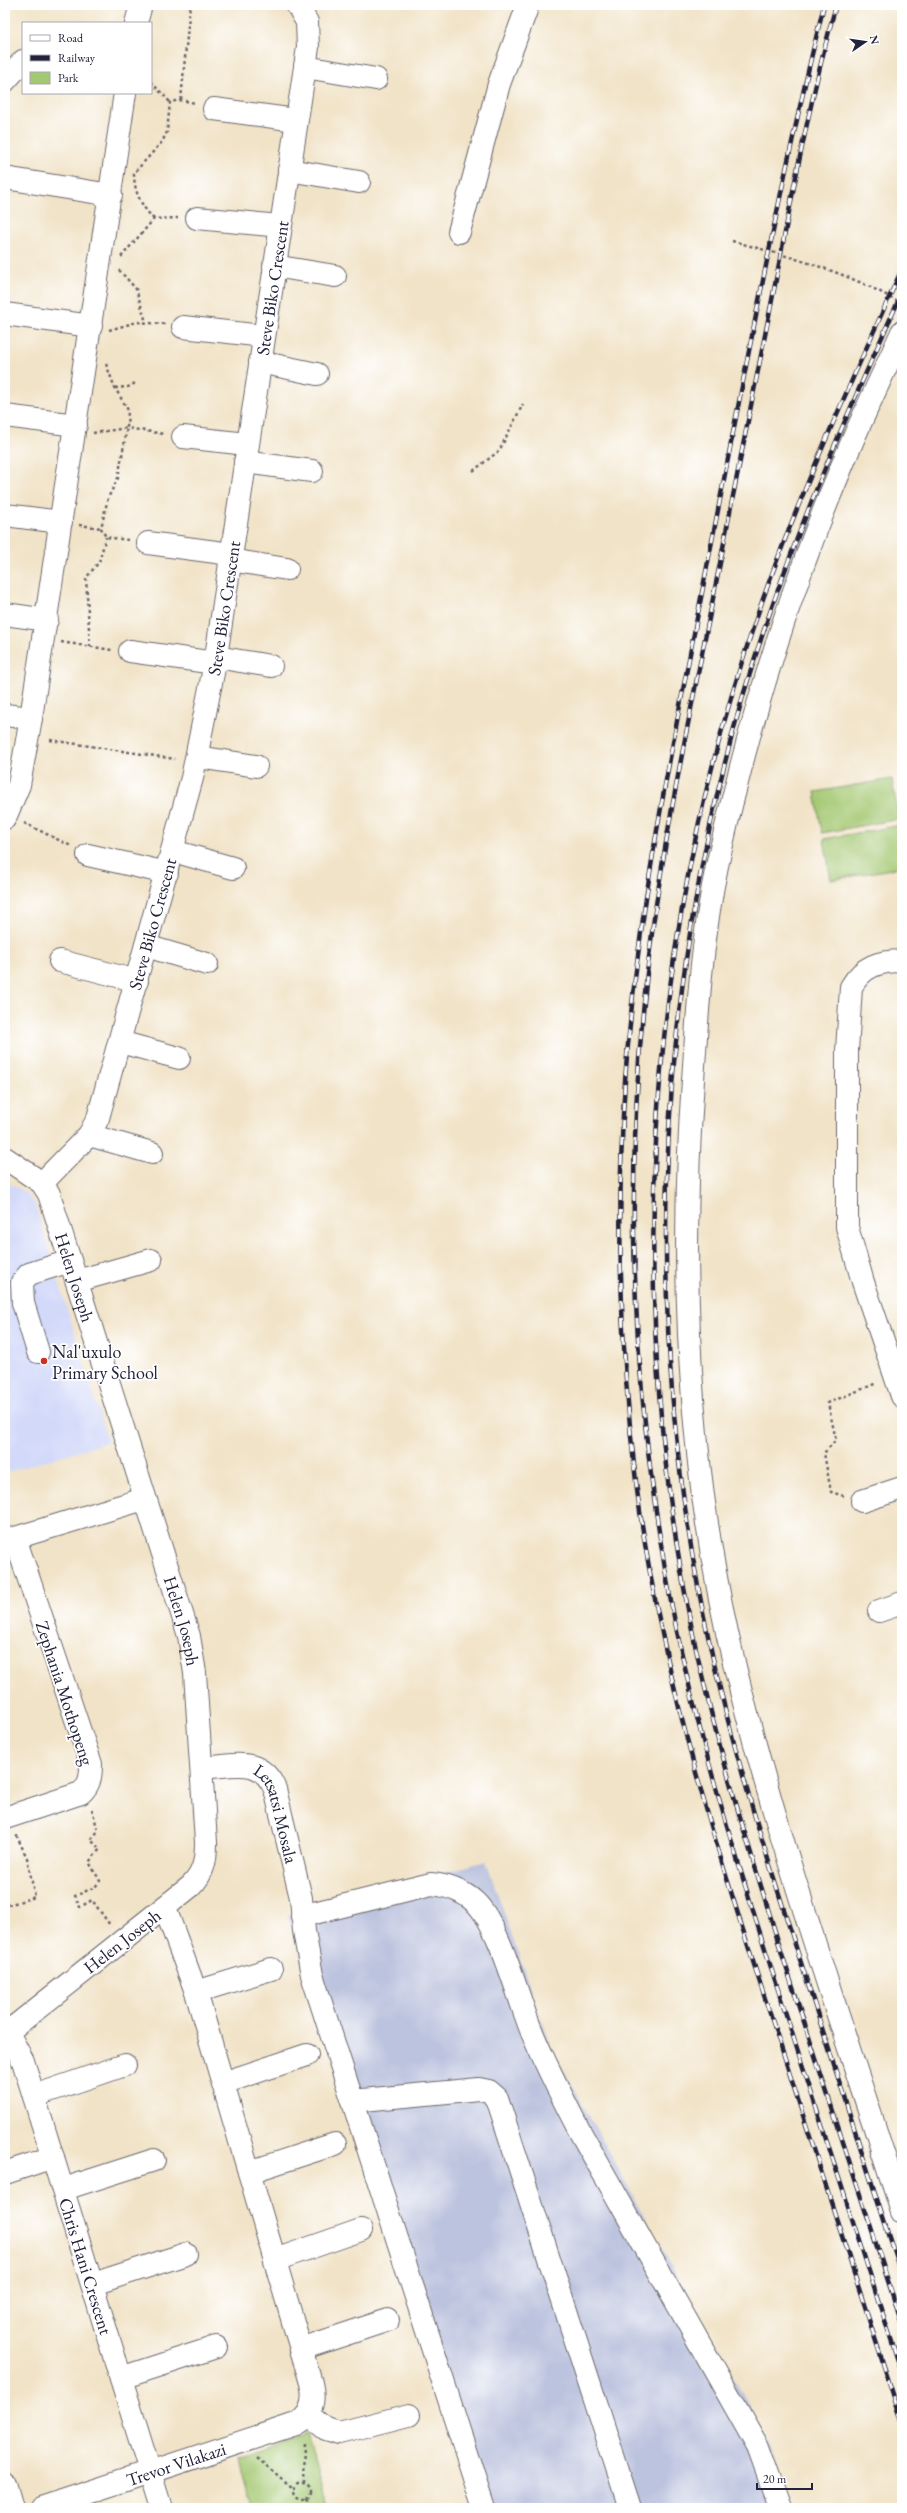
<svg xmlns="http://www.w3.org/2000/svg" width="907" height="2513" font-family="'EB Garamond',serif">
<rect width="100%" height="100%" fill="#fff"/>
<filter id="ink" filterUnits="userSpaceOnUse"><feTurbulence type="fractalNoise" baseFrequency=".025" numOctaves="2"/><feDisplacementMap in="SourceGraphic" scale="8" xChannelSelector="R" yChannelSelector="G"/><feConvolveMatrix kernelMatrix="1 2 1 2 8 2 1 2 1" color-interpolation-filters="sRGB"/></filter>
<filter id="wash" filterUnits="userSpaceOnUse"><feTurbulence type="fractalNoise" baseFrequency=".012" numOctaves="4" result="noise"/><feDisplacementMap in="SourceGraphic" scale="16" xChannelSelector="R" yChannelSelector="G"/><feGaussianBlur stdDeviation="0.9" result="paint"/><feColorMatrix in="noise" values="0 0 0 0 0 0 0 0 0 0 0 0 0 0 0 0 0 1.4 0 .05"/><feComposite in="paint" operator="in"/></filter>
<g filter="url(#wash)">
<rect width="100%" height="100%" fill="#f1e3c7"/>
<polygon fill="#d3d9f9" points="5,1181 25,1192 35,1204 108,1442 5,1473"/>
<polygon fill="#bcc3de" points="486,1861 550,2045 768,2441 790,2508 479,2508 288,1916"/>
<g fill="#a4c872" stroke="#637556">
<polygon points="892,779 899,819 822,833 815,792"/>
<polygon points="902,825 902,867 831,880 824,839"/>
<polygon points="306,2434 327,2508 251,2508 238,2456"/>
</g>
</g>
<g filter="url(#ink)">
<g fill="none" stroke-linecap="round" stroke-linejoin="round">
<defs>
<g id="minor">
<polyline points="136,23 141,5"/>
<polyline points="305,67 376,79"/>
<polyline points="5,81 23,61"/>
<polyline points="214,109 296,120"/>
<polyline points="289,170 359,182"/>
<polyline points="5,178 111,195"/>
<polyline points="197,218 280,226"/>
<polyline points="459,232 499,84 528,5"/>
<polyline points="274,266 335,276"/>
<polyline points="5,314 91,326"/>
<polyline points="183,327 263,336"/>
<path d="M902,332c-20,45 -42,89 -60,134 -54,128 -95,264 -125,400 -15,70 -19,142 -24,214 -14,198 -5,397 43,591 45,183 109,361 166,541"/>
<polyline points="260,362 317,374"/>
<polyline points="5,416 76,425"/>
<polyline points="183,437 247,444"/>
<polyline points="245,462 312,471"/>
<polyline points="5,515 61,522"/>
<polyline points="148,543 231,554"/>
<polyline points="229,560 287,569"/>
<polyline points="5,614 47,620"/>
<polyline points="130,651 215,663"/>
<polyline points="216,657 271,666"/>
<polyline points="5,715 31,718"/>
<polyline points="198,757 256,766"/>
<polyline points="5,818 19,785 31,718 125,93"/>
<polyline points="173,851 233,868"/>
<polyline points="88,855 167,873"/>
<polyline points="146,946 207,964"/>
<polyline points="60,961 137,981"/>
<path d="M902,961c-23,0 -39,5 -51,26l-4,64v176l16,55 39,114"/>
<polyline points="120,1042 179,1058"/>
<polyline points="89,1135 152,1153"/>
<path id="s1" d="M5,1158l37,25 7,11 140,442 6,37 11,169c0,18 -2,31 -15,44l-182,145"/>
<path id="s2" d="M42,1183l47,-48 9,-17 94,-340 23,-115 93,-616 -1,-25 -10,-17"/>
<polyline points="77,1281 151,1260"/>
<polyline points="38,1352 23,1303 22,1282 29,1274 70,1261"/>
<polyline points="862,1501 902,1488"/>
<polyline points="5,1541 144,1499"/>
<polyline points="879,1611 902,1603"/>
<path id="s3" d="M202,1768c32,-2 58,-13 73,21l26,109 3,33 8,44 172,533"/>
<path d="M5,1818l76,-25c9,-8 10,-17 10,-29l-76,-226"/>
<path d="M302,1916l129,-32c15,1 32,7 44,18 24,22 43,96 56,128 14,34 31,67 48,100l179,317 22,61"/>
<polyline points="196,1992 271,1969"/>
<path id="s4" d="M5,2027l18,34 138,447"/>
<polyline points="223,2083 307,2055"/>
<polyline points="34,2096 125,2065"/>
<polyline points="352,2101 479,2089 489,2091 497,2098 630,2508"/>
<polyline points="249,2172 335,2144"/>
<polyline points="5,2173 53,2157"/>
<polyline points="64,2189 154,2160"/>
<polyline points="275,2260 361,2230"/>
<polyline points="93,2284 186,2254"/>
<polyline points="301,2349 388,2320"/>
<polyline points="121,2378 216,2347"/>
<polyline points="308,2415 326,2429 339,2433 409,2415"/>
<polyline points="5,2483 12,2508"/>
<path id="s5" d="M41,2508l255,-84c17,-9 19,-25 15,-41l-115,-391 -31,-84"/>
</g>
</defs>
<use href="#minor" stroke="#6a666c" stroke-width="24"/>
<g stroke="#6a666c" stroke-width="2.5" stroke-dasharray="3 3" stroke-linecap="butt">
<polyline points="151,82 170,102"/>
<polyline points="181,100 190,5"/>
<path d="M154,219c-13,-13 -20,-27 -20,-46l28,-31 5,-10 3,-30 11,-2 14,3"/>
<path d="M732,241c59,16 117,31 170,63"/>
<polyline points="121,257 154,219 178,218"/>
<polyline points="119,270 136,289 146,322"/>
<polyline points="109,330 137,322 165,324"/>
<polyline points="106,364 115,388 128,410 127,428 164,434"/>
<polyline points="115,388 128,387 137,382"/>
<polyline points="93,433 127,428 118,478 108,498 101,528 106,537 128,540"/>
<polyline points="473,471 499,451 523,404"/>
<polyline points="79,525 101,528"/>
<polyline points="61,642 112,650"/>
<polyline points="90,647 86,578 99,562 106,537"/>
<polyline points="50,740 175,759"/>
<polyline points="24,823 71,846"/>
<polyline points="844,1496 831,1492 824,1453 836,1440 828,1403 877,1383"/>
<polyline points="92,1809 98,1831 91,1840 100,1849 89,1862 100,1881 95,1887 75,1896 80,1907 92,1900 110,1925"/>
<polyline points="8,1905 35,1897 27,1858 16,1834"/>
<polyline points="257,2458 293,2488"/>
<polyline points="304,2482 305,2441"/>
<circle cx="302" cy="2491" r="9"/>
<polyline points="306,2499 312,2508"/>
</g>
<use href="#minor" stroke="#fff" stroke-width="22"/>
<defs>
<g id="rail">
<path d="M824,5c-44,177 -77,357 -112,536 -34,178 -74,358 -87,540 -9,136 -5,274 12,409 25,190 83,373 143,554 41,126 81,252 122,378"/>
<path d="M836,5c-26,94 -44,190 -62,285 -14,72 -29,144 -43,216 -26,139 -58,278 -78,419 -28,205 -25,414 8,619 24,157 73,308 121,458 40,124 80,248 120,371"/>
<path d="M902,269c-53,117 -107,234 -148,356 -111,329 -130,685 -58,1024 23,104 55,206 87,308 39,123 80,244 119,367"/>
<path d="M902,293c-60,131 -118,265 -159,403 -89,307 -102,637 -33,949 24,111 59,219 94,327 33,102 65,203 98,305"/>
</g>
</defs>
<use href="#rail" stroke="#22223b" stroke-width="4.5"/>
<use href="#rail" stroke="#fff" stroke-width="3" stroke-dasharray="9" stroke-linecap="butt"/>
</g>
</g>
<circle fill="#c8321e" stroke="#fff" stroke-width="1.5" cx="44" cy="1361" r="4"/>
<g text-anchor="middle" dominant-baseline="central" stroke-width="3.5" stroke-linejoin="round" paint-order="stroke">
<g font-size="18" fill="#22223b" stroke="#fff">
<text stroke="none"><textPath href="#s2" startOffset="936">Steve Biko Crescent</textPath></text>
<text stroke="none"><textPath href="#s2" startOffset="612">Steve Biko Crescent</textPath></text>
<text stroke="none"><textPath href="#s2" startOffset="288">Steve Biko Crescent</textPath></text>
<text stroke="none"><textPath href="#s1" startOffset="145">Helen Joseph</textPath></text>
<text stroke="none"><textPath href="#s1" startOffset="505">Helen Joseph</textPath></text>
<text transform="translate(65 1693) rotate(72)">Zephania Mothopeng</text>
<text stroke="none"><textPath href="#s3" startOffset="107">Letsatsi Mosala</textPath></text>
<text transform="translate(122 1941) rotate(-38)">Helen Joseph</text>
<text stroke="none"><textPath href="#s4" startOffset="253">Chris Hani Crescent</textPath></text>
<text stroke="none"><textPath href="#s5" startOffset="142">Trevor Vilakazi</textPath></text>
</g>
<g font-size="18" fill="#22223b" stroke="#fff" text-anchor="start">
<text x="52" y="1351">Nal'uxulo<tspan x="52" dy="21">Primary School</tspan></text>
</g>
</g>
<rect width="907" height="2513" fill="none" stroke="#fff" stroke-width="20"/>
<rect x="22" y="22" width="130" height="72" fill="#ffffff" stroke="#a7a7b1"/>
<rect x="30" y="35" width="20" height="6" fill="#ffffff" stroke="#a7a7b1"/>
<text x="58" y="42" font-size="12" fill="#22223b">Road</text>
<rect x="30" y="55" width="20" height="6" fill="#22223b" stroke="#a7a7b1"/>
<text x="58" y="62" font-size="12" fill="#22223b">Railway</text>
<rect x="30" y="72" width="20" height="12" fill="#a4c872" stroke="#a7a7b1"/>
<text x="58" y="82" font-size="12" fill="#22223b">Park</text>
<g transform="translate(865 42) rotate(77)" stroke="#ffffff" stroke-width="3" paint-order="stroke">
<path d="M0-3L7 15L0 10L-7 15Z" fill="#22223b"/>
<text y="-6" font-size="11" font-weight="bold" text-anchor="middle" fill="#22223b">N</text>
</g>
<path d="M757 2483v6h55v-6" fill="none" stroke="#22223b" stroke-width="2"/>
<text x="763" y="2483" font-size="12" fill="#22223b" stroke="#ffffff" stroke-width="3" paint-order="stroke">20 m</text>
</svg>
